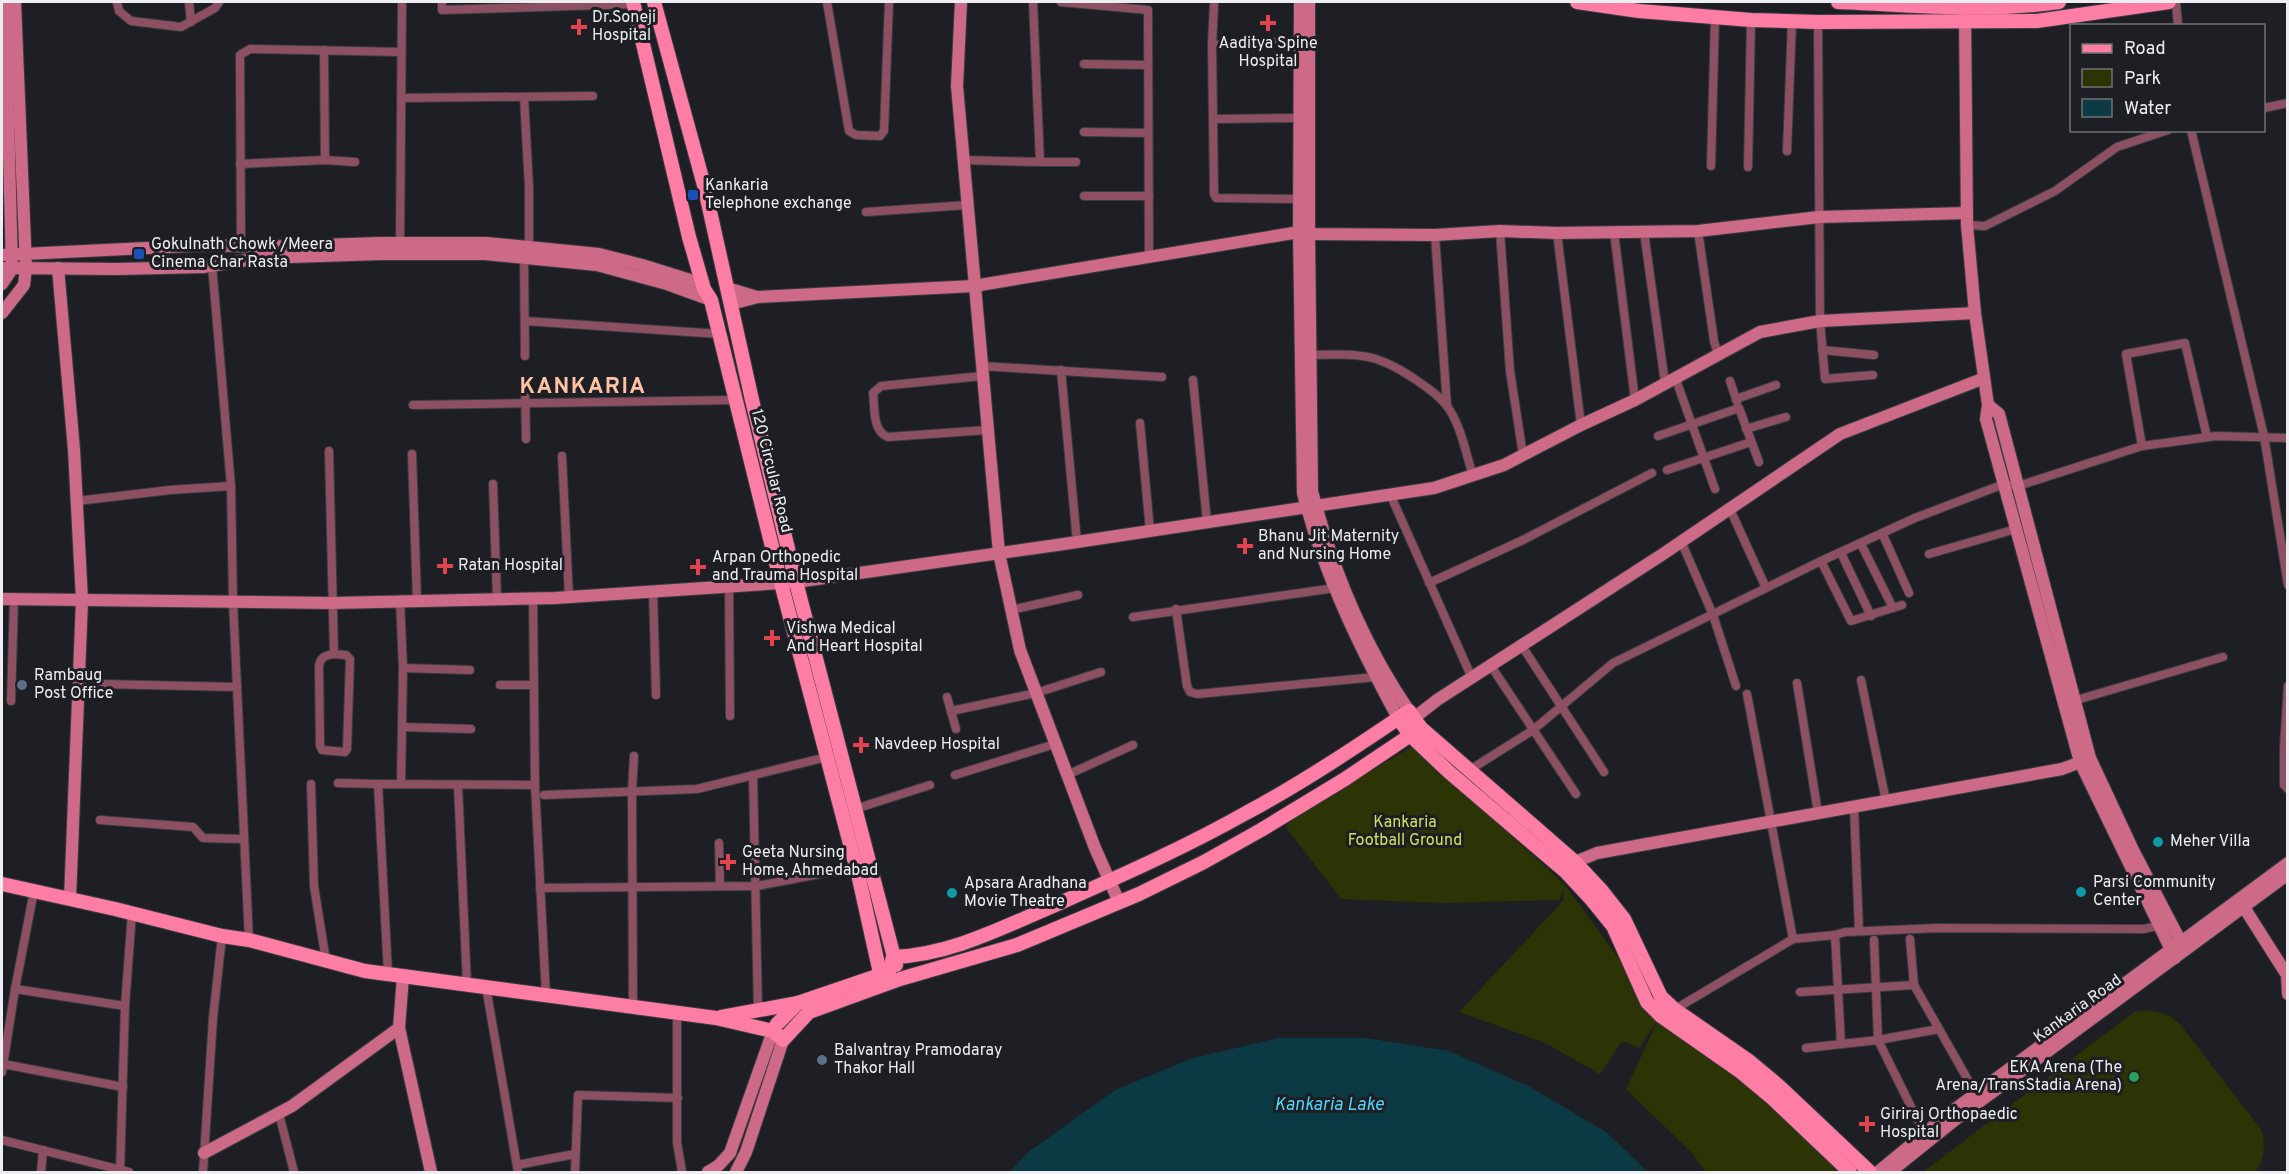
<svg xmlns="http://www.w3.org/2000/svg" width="2289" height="1174" font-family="Overpass,sans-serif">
<rect width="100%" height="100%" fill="#1e1f24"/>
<g fill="#2c3304">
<polygon points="1413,746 1565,885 1661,1016 1849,1172 1706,1172 1691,1152 1626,1089 1658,1020 1639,1048 1622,1041 1600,1074 1543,1042 1459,1012 1563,901 1564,889 1559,900 1445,903 1341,899 1285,826 1308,809"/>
<path d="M2146,1010l23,5 11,9 82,107c3,16 3,28 -7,41h-332l211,-160z"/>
</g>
<polygon fill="#0b3944" points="1279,1038 1365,1038 1449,1051 1530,1087 1606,1132 1648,1172 1010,1172 1027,1153 1115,1090 1193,1058"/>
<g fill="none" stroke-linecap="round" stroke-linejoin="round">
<defs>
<g id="street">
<polyline points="117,2 119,11 131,21 181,27 215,8 219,2"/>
<polyline points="189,2 191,22"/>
<polyline points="442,2 442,10 634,4"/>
<polyline points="827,2 849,131 856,135 880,136 884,131 889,2"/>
<polyline points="1061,2 1148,10 1149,257"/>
<polyline points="2176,2 2178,26"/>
<polyline points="1214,5 1212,45 1299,41"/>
<polyline points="1818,22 1820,321 1825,379 1873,375"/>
<polyline points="1212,45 1214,194 1216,198 1299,199"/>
<polyline points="324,50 325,160"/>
<polyline points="1084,64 1148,65"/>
<polyline points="524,97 529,187 529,247"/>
<polyline points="401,98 593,96"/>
<polyline points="2264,108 2288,103"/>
<polyline points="1213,119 1299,118"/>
<polyline points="2191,130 2264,436 2288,585"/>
<polyline points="1084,132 1148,133"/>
<polyline points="1787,151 1792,21"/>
<polyline points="963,160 1040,162 1033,2"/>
<polyline points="1040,162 1076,162"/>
<polyline points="240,164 325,160 355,162"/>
<polyline points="1711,166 1715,17"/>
<polyline points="1748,167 1751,20"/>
<polyline points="1084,196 1149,196"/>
<polyline points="866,212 967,205"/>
<polyline points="1967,225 1985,226 2055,191 2117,147 2168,130"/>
<polyline points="1500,231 1510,371 1523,455"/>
<polyline points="1698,231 1714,341 1718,355"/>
<polyline points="1614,232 1635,400"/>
<polyline points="1644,232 1665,383"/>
<polyline points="1557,233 1581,425"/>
<polyline points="1435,235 1447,406"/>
<polyline points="400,243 402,2"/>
<polyline points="241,246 240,55 250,49 401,52"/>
<polyline points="524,257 525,356"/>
<polyline points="212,265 231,486 233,602 249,940"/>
<polyline points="525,321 720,334"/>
<polyline points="1822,350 1874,355"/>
<path d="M1310,355c51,-1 66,-3 109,27 9,6 21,15 28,24 14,19 19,48 26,70"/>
<polyline points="981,366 1162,377"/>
<polyline points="1061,370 1077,542"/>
<path d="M982,376l-101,10 -8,7c2,15 -1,38 15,44l99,-7"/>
<polyline points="1675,377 1715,489"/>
<polyline points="1193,380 1207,522"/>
<polyline points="1730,381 1737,402"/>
<polyline points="525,386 526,439"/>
<polyline points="1736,399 1776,385"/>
<polyline points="413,405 736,400"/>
<polyline points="1140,423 1150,531"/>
<polyline points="1746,429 1786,417"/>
<polyline points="1658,436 1739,408 1759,462"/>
<polyline points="2142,446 2126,354 2185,343 2207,437"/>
<path d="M329,451l5,203c-9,2 -13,2 -15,12l1,79 2,5 23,2 2,-3 3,-90 -4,-4 -12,-1"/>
<polyline points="412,454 417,600"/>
<polyline points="562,456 569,597"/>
<polyline points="1667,470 1751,442"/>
<polyline points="493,484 497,599"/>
<polyline points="1390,494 1472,678"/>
<polyline points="77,501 170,490 231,486"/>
<polyline points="1729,507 1766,588"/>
<polyline points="1883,535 1909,593"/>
<polyline points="1681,541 1713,615 1736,686"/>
<polyline points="1861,544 1893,608"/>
<polyline points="1841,553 1871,616"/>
<polyline points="1929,554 2016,529"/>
<polyline points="1821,561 1851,621 1902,605"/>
<polyline points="1429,583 1523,540 1652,473"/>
<polyline points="729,587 730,716"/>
<polyline points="653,591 656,695"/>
<polyline points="533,598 535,785"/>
<polyline points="400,600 403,668 401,784"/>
<polyline points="1176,609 1187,686 1190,692 1197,694 1376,677"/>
<polyline points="1011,610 1078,595"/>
<polyline points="1133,617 1335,588"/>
<polyline points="1522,646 1604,772"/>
<polyline points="1491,666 1576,794"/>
<polyline points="403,668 470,670"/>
<polyline points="1861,680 1886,801"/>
<polyline points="1797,683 1818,813"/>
<polyline points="100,684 237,687"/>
<polyline points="500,685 533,685"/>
<polyline points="2288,686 2284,748 2284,785 2288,789"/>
<polyline points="1747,694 1793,939"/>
<polyline points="947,697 956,729"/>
<polyline points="11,701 14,599"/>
<polyline points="2073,701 2223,657"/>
<polyline points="951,711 1036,693 1101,672"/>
<polyline points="402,727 471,729"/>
<polyline points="1468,771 1533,730 1613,663 1821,561 1915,518 2004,484 2018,486 2142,446 2216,436 2288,438"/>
<polyline points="753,775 758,1011"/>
<polyline points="955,775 1055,744"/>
<polyline points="1067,775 1133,745"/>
<polyline points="338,783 378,784"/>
<polyline points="311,784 314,886 326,961"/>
<polyline points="458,785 467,985"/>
<polyline points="544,795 697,789 827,757"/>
<polyline points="1854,807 1859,931"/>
<polyline points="855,809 930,785"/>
<polyline points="100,820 193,827 203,838 244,839"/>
<polyline points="719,843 720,886"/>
<polyline points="540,888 757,886 856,867"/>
<polyline points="1835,935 1841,1044"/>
<polyline points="1910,939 1914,985 1976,1094"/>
<polyline points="1874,940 1878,1040 1924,1133"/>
<polyline points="388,974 378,784 535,785 546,996"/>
<polyline points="486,987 518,1172"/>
<polyline points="15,989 125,1006"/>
<polyline points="1800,992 1914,985"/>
<polyline points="633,1007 632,791 634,756"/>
<polyline points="1672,1011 1793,939 1835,935 1845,932 1937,928 2144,929 2157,926"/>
<polyline points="677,1013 677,1142 682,1172"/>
<polyline points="1806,1048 1878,1040 1939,1029"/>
<polyline points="3,1064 123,1087"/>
<polyline points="2,1072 15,989 34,891"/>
<polyline points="279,1114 294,1172"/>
<polyline points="2,1140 129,1172"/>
<polyline points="517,1165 575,1154"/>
<polyline points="41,1172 43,1150"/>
<polyline points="120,1172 125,1006 132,913"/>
<polyline points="203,1172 213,1018 222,936"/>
<polyline points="575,1172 578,1095 678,1098"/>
</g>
<g id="secondary">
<polyline points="961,2 957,86 999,553 1020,650 1095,848 1119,902"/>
<path d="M1300,2l-1,230 4,261c20,79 56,153 95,225"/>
<path d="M1309,2v232l3,257c20,77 52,154 97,220"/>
<polyline points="1965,14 1967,225 1975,313 1988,405 1986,419 2080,762 2175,958"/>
<polyline points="2,255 209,245 260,247 380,243 486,243 599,254 642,265 703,284"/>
<polyline points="2,268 117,269 203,267 260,258 381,254 485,254 597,265 667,284 711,300"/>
<polyline points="58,268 74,450 82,600 70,899"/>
<polyline points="2,284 12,269 5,2"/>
<polyline points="727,288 757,297"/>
<polyline points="731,304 758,297 974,286 1299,232 1309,234 1435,235 1500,231 1557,233 1698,231 1819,217 1967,213"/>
<polyline points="2,313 24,285 26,268 15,2"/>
<polyline points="1988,405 1999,414 2090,758 2133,850 2185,950"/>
<polyline points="2,599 333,603 555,598 796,582 1057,545 1434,488 1504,465 1581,425 1635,400 1760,332 1820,321 1975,313"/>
<polyline points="1414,718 1437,700 1663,554 1840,434 1982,379"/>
<polyline points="1570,867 1575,862 1597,853 2062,769 2086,760"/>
<polyline points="2240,901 2287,975 2288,994"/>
<polyline points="399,1028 431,1172"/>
<polyline points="204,1153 292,1106 399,1028 403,976"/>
<polyline points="708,1172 718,1166 730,1153 773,1031"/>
<polyline points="736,1172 746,1152 783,1040"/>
<polyline points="1878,1172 1951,1112 2288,863"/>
<polyline points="1890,1172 1956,1119 2288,874"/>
</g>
<g id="primary">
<polyline points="633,2 689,237 704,289 711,300 781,583 858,874 882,982"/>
<polyline points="654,2 705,189 752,400 796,582 896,965"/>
<polyline points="1577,2 1639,11 1751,20 1818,22 2037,21 2169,2"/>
<path d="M1838,2c73,3 149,11 221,0"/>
<polyline points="1398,718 1411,736 1449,772 1566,872 1592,900 1613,926 1647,1002 1661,1016 1741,1072 1771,1097 1850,1172"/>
<polyline points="2,884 115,909 222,936 249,940 365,971 716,1018 773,1031 783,1040 809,1012 900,979 1017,945 1139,894 1204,862 1261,830 1345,779 1421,728"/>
<polyline points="721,1017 798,1003"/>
<path d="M773,1031l4,-7 21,-21 91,-31 4,-15c57,-2 108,-29 160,-51 65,-29 131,-58 193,-93 56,-30 110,-66 163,-102l12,17 154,134 27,29 22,28 37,78 13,12 75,52 31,26 90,85"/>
</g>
</defs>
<use href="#street" stroke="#3b3c41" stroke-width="10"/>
<use href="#secondary" stroke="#3b3c41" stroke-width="14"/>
<use href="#primary" stroke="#3b3c41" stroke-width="16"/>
<use href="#street" stroke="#8d5062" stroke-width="8"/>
<use href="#secondary" stroke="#cc6a87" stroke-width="12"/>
<use href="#primary" stroke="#fd7da5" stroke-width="14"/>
</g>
<g fill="#e0444e" stroke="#1e1f24" stroke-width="2">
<path d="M1265 14h6v6h6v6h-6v6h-6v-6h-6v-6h6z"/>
<path d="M576 18h6v6h6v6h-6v6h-6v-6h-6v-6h6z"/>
<path d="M1242 537h6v6h6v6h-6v6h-6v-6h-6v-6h6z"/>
<path d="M442 557h6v6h6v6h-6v6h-6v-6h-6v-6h6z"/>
<path d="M695 558h6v6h6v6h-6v6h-6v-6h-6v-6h6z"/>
<path d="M769 629h6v6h6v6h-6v6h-6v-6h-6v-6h6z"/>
<path d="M858 736h6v6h6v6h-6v6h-6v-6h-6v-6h6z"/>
<path d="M725 853h6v6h6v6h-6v6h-6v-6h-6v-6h6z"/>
<path d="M1864 1115h6v6h6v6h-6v6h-6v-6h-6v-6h6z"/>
</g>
<g fill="#1a4fb4" stroke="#1e1f24" stroke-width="2">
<rect x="687" y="189" width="12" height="12" rx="3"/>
<rect x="133" y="248" width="12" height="12" rx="3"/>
</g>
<g fill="#5c6f8a" stroke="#1e1f24" stroke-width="2">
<circle cx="22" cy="685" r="6"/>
<circle cx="822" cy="1060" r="6"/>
</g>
<g fill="#0f9aa8" stroke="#1e1f24" stroke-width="2">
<circle cx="2158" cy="842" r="6"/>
<circle cx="2081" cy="892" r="6"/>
<circle cx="952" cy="893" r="6"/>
</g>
<circle fill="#2e9e5b" stroke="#1e1f24" stroke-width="2" cx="2134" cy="1077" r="6"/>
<g text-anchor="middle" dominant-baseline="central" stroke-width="6" stroke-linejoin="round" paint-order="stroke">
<g font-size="16" fill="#edeef2" stroke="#1e1f24" text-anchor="start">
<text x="592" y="18">Dr.Soneji<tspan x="592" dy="18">Hospital</tspan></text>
<text x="1268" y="44" text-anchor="middle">Aaditya Spine<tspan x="1268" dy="18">Hospital</tspan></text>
<text x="705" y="186">Kankaria<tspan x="705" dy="18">Telephone exchange</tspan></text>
<text x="151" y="245">Gokulnath Chowk /Meera<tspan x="151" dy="18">Cinema Char Rasta</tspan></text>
<text x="1258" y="537">Bhanu Jit Maternity<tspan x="1258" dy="18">and Nursing Home</tspan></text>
<text x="712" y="558">Arpan Orthopedic<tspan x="712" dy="18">and Trauma Hospital</tspan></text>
<text x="458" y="566">Ratan Hospital</text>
<text x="786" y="629">Vishwa Medical<tspan x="786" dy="18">And Heart Hospital</tspan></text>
<text x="34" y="676">Rambaug<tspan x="34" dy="18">Post Office</tspan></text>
<text x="874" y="745">Navdeep Hospital</text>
<text x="2170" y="842">Meher Villa</text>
<text x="742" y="853">Geeta Nursing<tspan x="742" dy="18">Home, Ahmedabad</tspan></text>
<text x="2093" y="883">Parsi Community<tspan x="2093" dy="18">Center</tspan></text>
<text x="964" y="884">Apsara Aradhana<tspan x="964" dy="18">Movie Theatre</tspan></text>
<text x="834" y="1051">Balvantray Pramodaray<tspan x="834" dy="18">Thakor Hall</tspan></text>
<text x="2122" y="1068" text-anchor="end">EKA Arena (The<tspan x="2122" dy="18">Arena/TransStadia Arena)</tspan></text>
<text x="1880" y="1115">Giriraj Orthopaedic<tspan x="1880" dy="18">Hospital</tspan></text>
</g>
<g font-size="16" fill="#edeef2" stroke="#1e1f24">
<text transform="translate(771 471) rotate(76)">120 Circular Road</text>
<text transform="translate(2078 1009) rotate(-36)">Kankaria Road</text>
</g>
<g font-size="16" fill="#cce360" stroke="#1e1f24">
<text x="1405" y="823">Kankaria<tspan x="1405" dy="18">Football Ground</tspan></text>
</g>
<g font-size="18" font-style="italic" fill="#4dd6fb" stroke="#1e1f24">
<text x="1329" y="1105">Kankaria Lake</text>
</g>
<g font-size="22" font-weight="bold" letter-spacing="1.5" fill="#fec2a4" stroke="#1e1f24">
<text x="583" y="387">KANKARIA</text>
</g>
</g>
<rect width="2289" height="1174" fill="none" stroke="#edeef2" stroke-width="6"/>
<rect x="2070" y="24" width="195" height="108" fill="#1e1f24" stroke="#717276" stroke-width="1.5"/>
<rect x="2082" y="44" width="30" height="9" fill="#fd7da5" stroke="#717276" stroke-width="1.5"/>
<text x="2124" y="54" font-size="18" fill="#edeef2">Road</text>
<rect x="2082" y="69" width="30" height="18" fill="#2c3304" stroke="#717276" stroke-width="1.5"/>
<text x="2124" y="84" font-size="18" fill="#edeef2">Park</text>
<rect x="2082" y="99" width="30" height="18" fill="#0b3944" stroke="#717276" stroke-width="1.5"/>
<text x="2124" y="114" font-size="18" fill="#edeef2">Water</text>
</svg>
